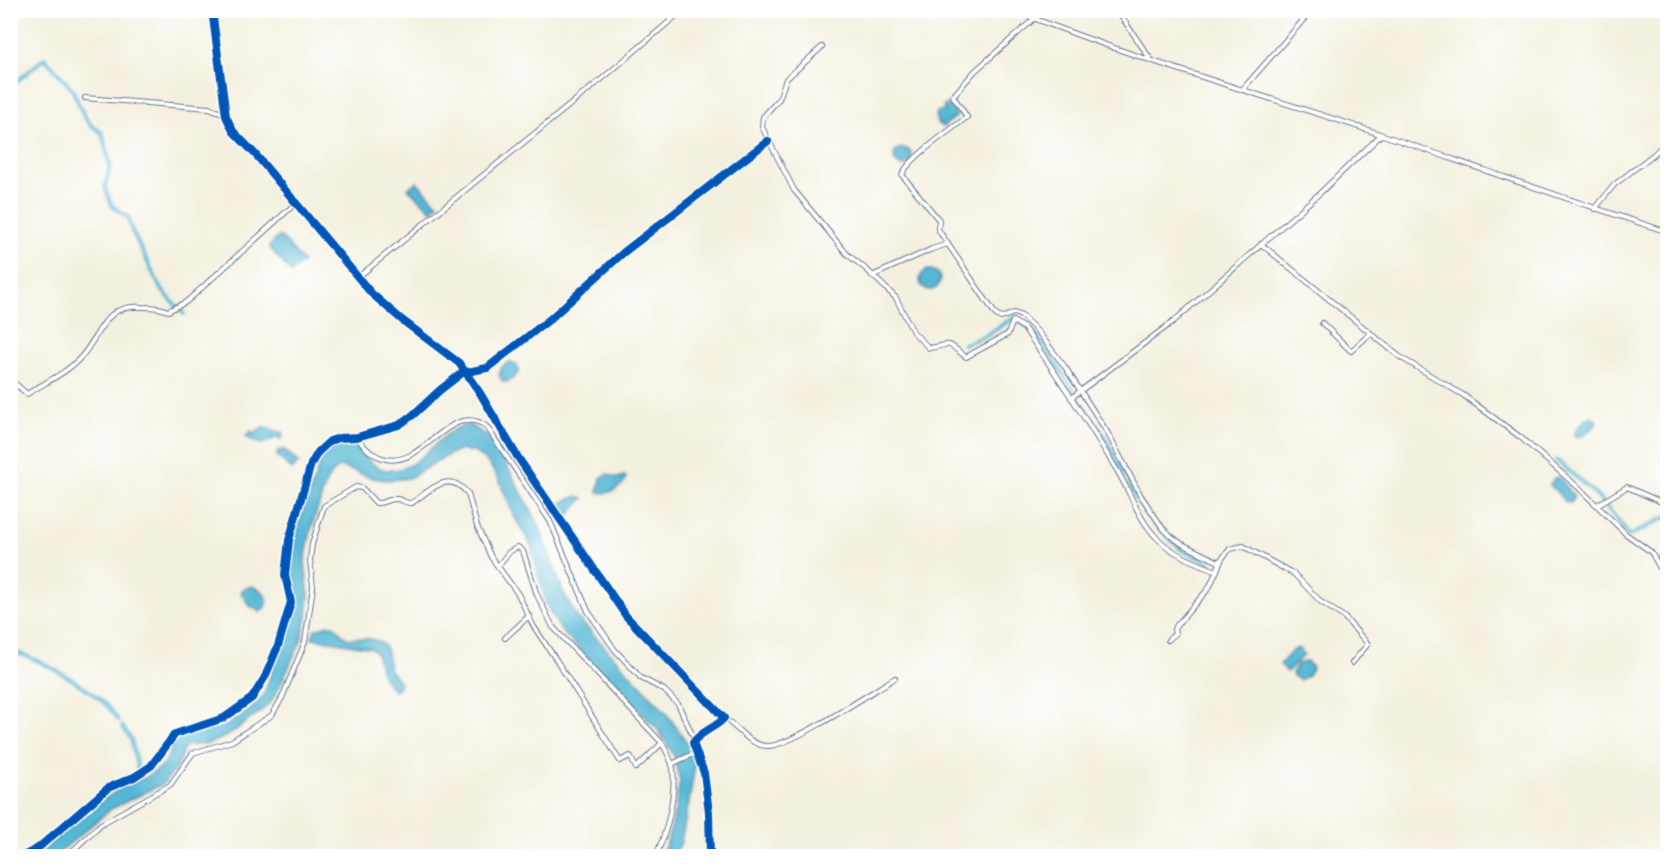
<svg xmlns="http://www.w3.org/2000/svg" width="1678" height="867" font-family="'Sorts Mill Goudy',serif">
<rect width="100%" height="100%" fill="#fff"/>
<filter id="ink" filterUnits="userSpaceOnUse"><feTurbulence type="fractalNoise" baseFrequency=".0167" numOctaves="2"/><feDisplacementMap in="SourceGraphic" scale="12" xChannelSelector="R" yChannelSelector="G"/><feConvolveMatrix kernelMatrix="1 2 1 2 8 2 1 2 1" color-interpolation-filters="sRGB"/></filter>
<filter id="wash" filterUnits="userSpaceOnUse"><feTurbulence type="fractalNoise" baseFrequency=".008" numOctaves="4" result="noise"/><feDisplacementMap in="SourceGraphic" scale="24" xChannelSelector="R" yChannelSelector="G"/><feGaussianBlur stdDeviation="1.35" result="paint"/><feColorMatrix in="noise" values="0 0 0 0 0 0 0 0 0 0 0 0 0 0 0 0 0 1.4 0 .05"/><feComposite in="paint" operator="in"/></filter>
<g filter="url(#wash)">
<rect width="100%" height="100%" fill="#f4f0df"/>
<g fill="#55b7d4" stroke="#387399" stroke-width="1.5">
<polygon points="947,104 953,108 957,116 943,127 937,122 935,115 939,111 945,111 943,107"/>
<circle cx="903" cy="157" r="9"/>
<polygon points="417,182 438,204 432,211 408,188"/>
<polygon points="278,237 281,237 303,262 291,273 269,247"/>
<circle cx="930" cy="280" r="10"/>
<polygon points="509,362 516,364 519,371 514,378 506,382 503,382 499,375 502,367"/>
<path d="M1592,416l4,3v6l-12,10 -7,2 -3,-3c4,-8 10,-14 18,-18z"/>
<path d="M468,424l17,10 21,30 32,59 24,66 15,28 87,93 28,39 4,9 -7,45 -8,39 -6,14h-15l7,-14 7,-26 6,-35 -6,-25 -15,-25 -97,-99 -16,-27 -16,-62 -16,-27 -16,-38 -9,-14 -15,-12 -11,-2 -11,3 -43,25c-12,2 -27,3 -39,-1 -12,-3 -20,-9 -32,-10l-11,13 -16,49 -6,33 4,34 -2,21 -6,24 -23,49 -7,12 -11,10 -31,23 -21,9 -22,2 -4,6 -1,8 -6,10 -12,14 -52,25 -56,47h-17l26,-25 23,-16 13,-13 24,-16 22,-9 19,-13 6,-16 11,-11 19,-8h10l16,-4 25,-17 12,-13 30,-93 -3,-36 4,-32 29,-82 23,-13c12,3 20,29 40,31 36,2 49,-39 81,-46z"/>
<path d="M264,427l19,6 -1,6 -7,-1c-12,7 -18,8 -29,-2l5,-5 2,3z"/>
<polygon points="283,449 299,462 292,470 277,456 278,450 281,452"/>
<path d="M607,474l10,4 8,-2 1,3c-5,10 -17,16 -28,13l3,-14z"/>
<polygon points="1559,477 1574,496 1571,503 1566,502 1550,485 1554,478"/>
<polygon points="577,496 584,498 570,514 563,514 560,508 563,502"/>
<polygon points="252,586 261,590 267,598 266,606 260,612 250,606 241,593 243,589"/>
<path d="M328,625h6l12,13c12,1 34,-3 40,11 3,6 1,13 3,19 3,7 9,9 11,16l-4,6 -2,1 -12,-15 -6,-24 -5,-4 -59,-10 3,-9z"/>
<polygon points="1298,648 1304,655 1287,672 1280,664 1292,651"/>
<polygon points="1307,661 1312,668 1308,675 1300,680 1293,676 1292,673 1298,664"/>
</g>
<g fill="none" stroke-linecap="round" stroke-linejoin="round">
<g stroke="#55b7d4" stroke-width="4">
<polyline points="10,87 45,58 72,89 84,116 90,124 102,133 110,165 105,188 112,206 128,217 132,231 161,289 184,314"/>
<polyline points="964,344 987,335 1013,318 1018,319 1038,337 1103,434 1128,480 1135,497 1154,524 1183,551 1210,563"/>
<path d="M1556,460c31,26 50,42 73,76l39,-20"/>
<path d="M10,651c27,6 73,33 93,51 6,5 11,12 15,18"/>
<polyline points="122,726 131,739 138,772"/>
</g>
</g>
</g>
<g filter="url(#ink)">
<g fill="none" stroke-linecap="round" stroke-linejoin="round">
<defs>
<g id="minor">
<path d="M212,10l14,106 7,15 23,24 115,138 31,27 57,43 21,30 37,63 109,160 98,102c-8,10 -25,14 -31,25l11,30 5,39 1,44"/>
<path d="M1019,10l4,4c117,47 238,80 357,120 96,33 191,67 288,98"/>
<polyline points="1117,10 1151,60"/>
<path d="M1034,19l-59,52 -22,25 14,21c-15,12 -59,42 -65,58l37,45 -1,9 3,5 55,81 5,3 13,-5 8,3 17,17 26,34 42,65 34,64 21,31 9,9 11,8 37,18 11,-13 13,-3 51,28 27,28 23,15 24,27 -16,19"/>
<path d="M822,47l-36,32 -7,20 -16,18 -1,10 32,63 53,64 20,16 29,28 17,34 16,16c25,-3 14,-9 37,9l42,-23 5,-13 11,7c32,45 62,91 91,139 15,23 22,51 42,71 17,17 39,25 60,33"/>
<polyline points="1242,90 1312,10"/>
<polyline points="85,98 209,108 225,114"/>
<polyline points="1595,209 1614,185 1654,154 1668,140"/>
<polyline points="1261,244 1400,357 1463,395 1520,437 1579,488 1626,534 1651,552 1668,582"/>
<polyline points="872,276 932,249 948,244"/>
<polyline points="357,278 603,78 683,10"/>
<polyline points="1322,323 1351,351 1370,334"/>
<path d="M10,379l17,15c17,-11 40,-21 54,-37 20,-22 22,-53 60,-50 10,0 18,0 27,4l18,-9 110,-99"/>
<polyline points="1071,398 1174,321 1320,193 1381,135"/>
<path d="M357,437c7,11 16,19 29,22 39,8 63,-58 100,-33l64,95 38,90 27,39 26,28 23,12 14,14 17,36"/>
<polyline points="1597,505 1627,487 1661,502 1668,501"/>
<path d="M498,566l11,-14 9,-5 5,4 14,44 16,32 109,116c4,8 10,17 11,26 3,24 -6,67 -18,87"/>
<polyline points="505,638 529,616"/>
<polyline points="1168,640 1175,634 1174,629 1177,625 1209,588 1221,561"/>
<path d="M724,718c13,9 27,28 43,28 23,1 105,-54 128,-68"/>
<polyline points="672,764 697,752"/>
<polyline points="23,856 38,848 108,788 134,777 151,766 175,734 224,718 252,698 265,677 278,646 291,602 285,575 289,540 311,464 318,452 330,441 339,438 357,437 399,425 413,415 440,390 462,373 487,368 550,319 624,252 768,141"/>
<path d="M67,856l34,-32 69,-39 23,-32 39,-12 40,-26 10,-17 23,-56 8,-55 -3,-27 2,-16 12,-38 32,-19 6,1 14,15c8,1 13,-5 21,-4 7,1 9,5 15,4 18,-13 37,-34 56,-9l9,32 14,31 27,37 16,33 23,34 63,100 10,-5 6,12 26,-25"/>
</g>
</defs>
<use href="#minor" stroke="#67738b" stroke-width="6"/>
<use href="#minor" stroke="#fff" stroke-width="4"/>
<defs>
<g id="cycleway">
<path d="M212,10l14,106 7,15 23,24 115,138 31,27 57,43 21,30 37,63 109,160 98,102c-8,10 -25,14 -31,25l11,30 5,39 1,44"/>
<polyline points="23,856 38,848 108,788 134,777 151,766 175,734 224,718 252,698 265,677 278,646 291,602 285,575 289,540 311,464 318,452 330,441 339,438 357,437 399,425 413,415 440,390 462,373 487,368 550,319 624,252 768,141"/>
</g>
</defs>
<use href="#cycleway" stroke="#fff" stroke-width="11"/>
<use href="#cycleway" stroke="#0057b8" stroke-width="8"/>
</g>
</g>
<rect width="1678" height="867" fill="none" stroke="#fff" stroke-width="36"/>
</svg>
